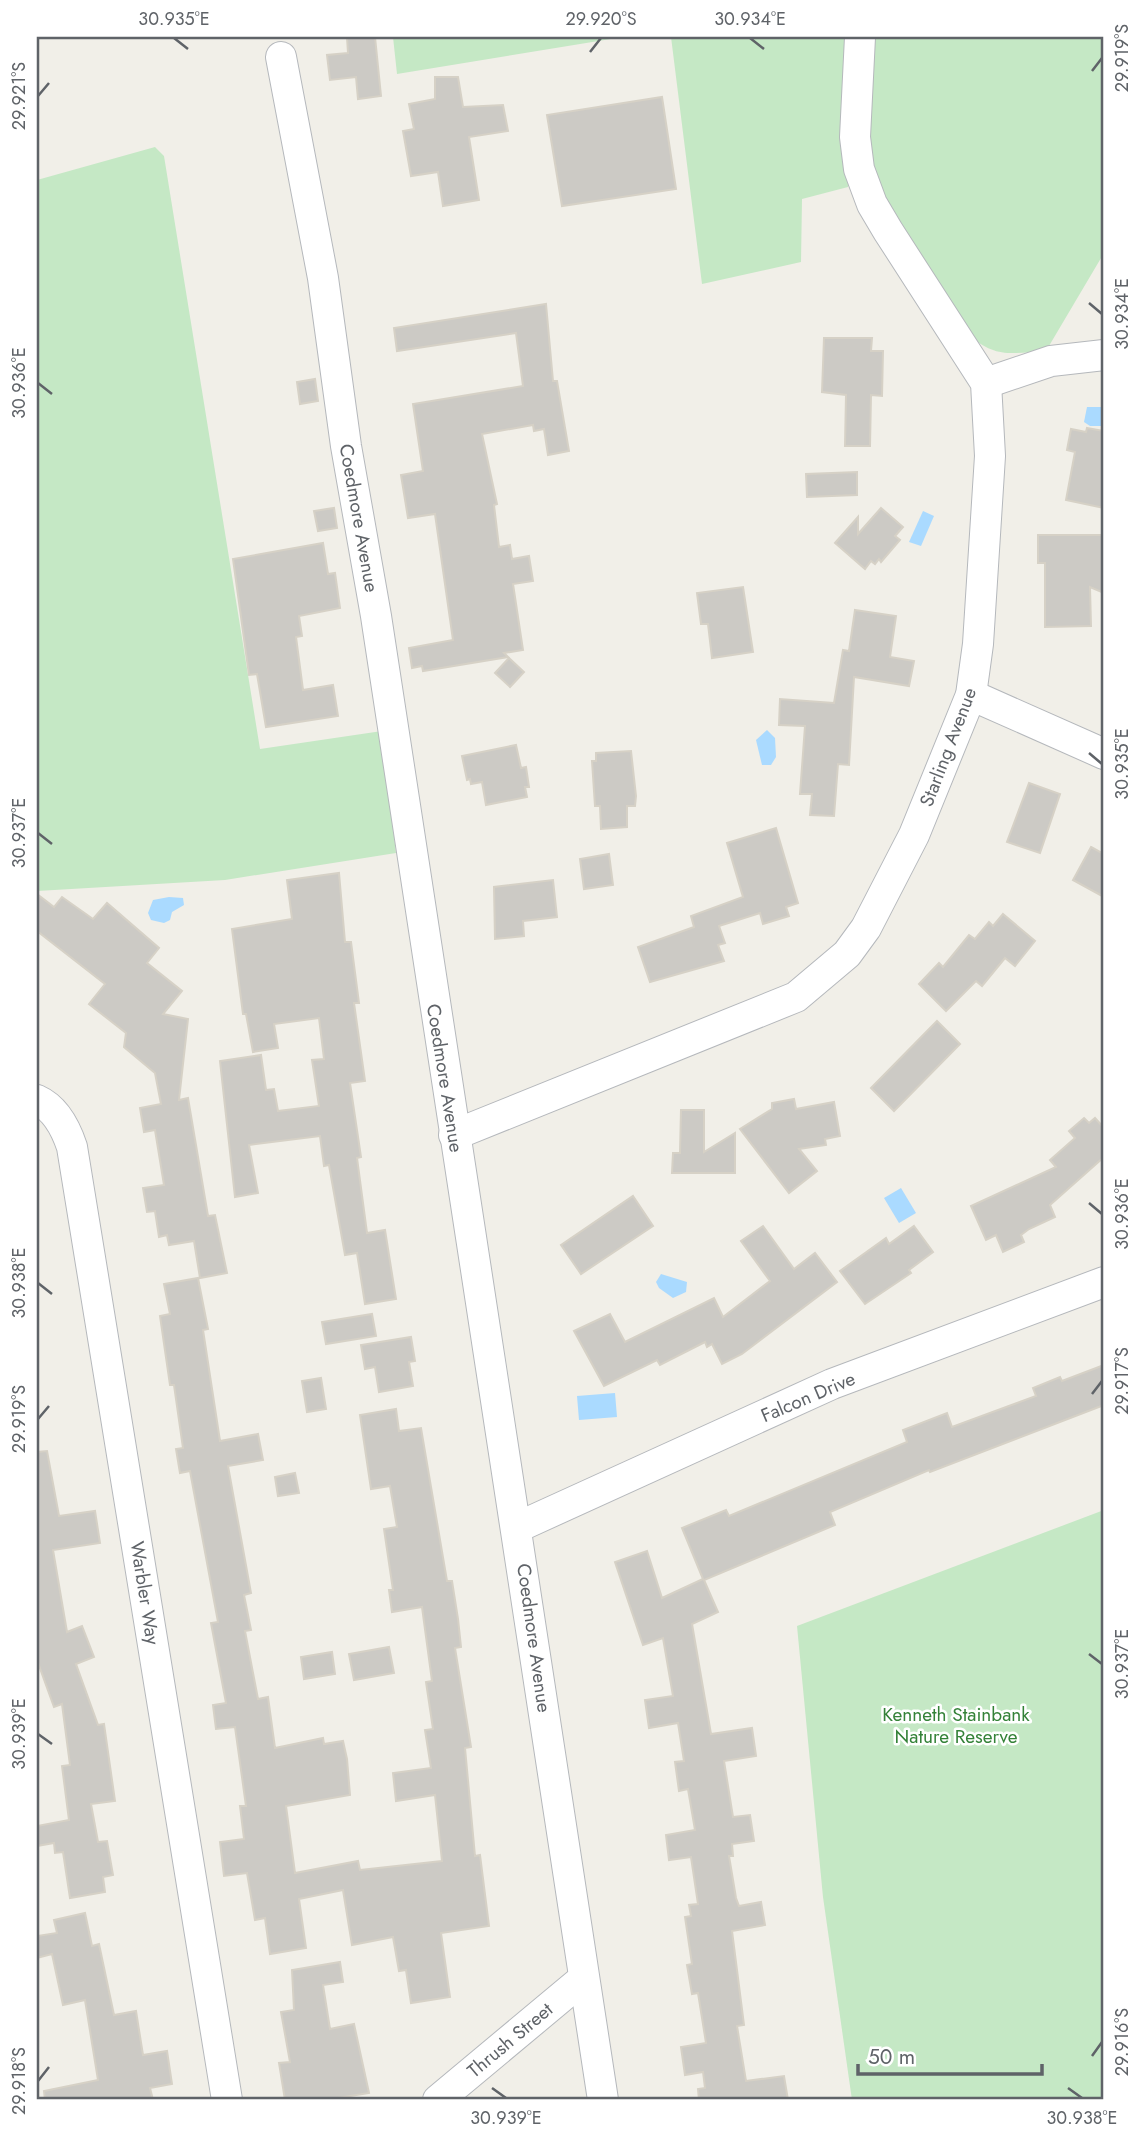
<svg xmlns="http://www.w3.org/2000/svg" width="1141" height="2137" font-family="Jost,sans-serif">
<rect width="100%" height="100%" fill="#f1efe8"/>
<g fill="#c5e8c5">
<polygon points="393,37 623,37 397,74"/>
<polygon points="671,37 845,37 848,187 802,199 801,262 702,284"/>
<path d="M866,37h238v216l-58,98c-34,2 -51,8 -78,-17l-86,-133 -12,-28z"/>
<polygon points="155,147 164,156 260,749 382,731 396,853 225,880 37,891 37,180"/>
<polygon points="1104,1510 1104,2100 852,2100 823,1897 797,1626"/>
</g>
<g fill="#aadaff">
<polygon points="1087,407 1104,407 1104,426 1090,426 1084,422"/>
<polygon points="923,511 934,516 921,546 909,542"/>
<polygon points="767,730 775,738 776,757 771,765 762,765 756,740"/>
<polygon points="169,897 183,898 184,905 172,912 170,920 164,923 151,920 148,913 153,900"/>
<polygon points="901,1188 916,1213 899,1223 884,1198"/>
<polygon points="661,1274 687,1282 686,1292 673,1298 659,1288 656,1282"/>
<polygon points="615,1393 617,1417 579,1420 577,1396"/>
</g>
<g fill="#cccac5" stroke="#d6d1c6" stroke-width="2">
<polygon points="347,37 375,37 381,96 358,99 356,77 330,80 327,55 348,53"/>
<polygon points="435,77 458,77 463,107 503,105 508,131 469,137 479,200 443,206 438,172 411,176 403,131 414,129 409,104 435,99"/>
<polygon points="662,97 676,189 562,206 547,115"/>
<polygon points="546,304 553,381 557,381 569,451 548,455 544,429 534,431 533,425 482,434 497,504 494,505 499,547 510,545 512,559 529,556 533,581 513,584 523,650 504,653 508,657 423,671 422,666 412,668 409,648 453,640 435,514 408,518 401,475 423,471 413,404 523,386 516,333 397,351 394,328"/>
<polygon points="824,338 872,338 871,351 883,351 882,396 871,395 870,446 845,446 846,395 822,392"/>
<polygon points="315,379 318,401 300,404 297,382"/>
<polygon points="1087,428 1104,431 1104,508 1066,500 1075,452 1067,450 1071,429 1086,432"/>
<polygon points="857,472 857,495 807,497 806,474"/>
<polygon points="334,508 337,528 318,531 314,511"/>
<polygon points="881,508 903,527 895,536 900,540 881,562 879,559 875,564 871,561 865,569 835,543 858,517 858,534"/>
<polygon points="1038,535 1104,535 1104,593 1090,587 1091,626 1045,627 1045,563 1038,563"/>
<polygon points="323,543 328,574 335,573 340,608 299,616 302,636 296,637 303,690 333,685 338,716 266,727 257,674 249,675 233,559"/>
<polygon points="743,587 753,652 712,658 708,624 701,624 697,593"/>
<polygon points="855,610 896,616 890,657 914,661 909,686 854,677 849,765 838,764 834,816 810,815 812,794 800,794 805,726 779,725 780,699 834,703 843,650 849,651"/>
<polygon points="509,658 524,672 510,687 495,673"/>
<polygon points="516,745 521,768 526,767 529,787 525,787 527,797 486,805 482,782 471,784 470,779 467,780 462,756"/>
<polygon points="631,751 636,796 635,806 627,806 627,827 601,829 600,806 595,806 592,761 596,761 596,753"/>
<polygon points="1029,783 1060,794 1040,853 1007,842"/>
<polygon points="776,828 798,903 786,907 789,916 763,924 760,913 719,926 725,943 718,945 724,961 650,982 638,947 694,927 691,916 743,897 727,843"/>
<polygon points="1091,847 1104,854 1104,897 1073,880"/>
<polygon points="609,854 613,885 584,889 580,859"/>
<polygon points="339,873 345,942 351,942 359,1003 354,1003 365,1081 350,1083 361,1157 357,1158 367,1233 385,1230 396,1299 365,1304 357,1253 345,1255 329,1165 324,1166 320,1136 249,1145 258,1193 235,1197 220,1061 261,1055 266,1090 274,1089 278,1111 319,1106 312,1060 324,1059 319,1018 274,1024 278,1048 253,1052 246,1014 243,1014 232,929 292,919 287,880"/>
<polygon points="553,880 557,917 523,921 524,936 495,939 494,887"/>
<polygon points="37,894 54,907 62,897 93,919 107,903 159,948 147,963 182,991 163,1014 188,1019 179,1100 188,1098 208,1216 215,1215 227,1273 200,1278 194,1241 169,1245 167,1235 159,1237 155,1211 147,1212 143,1188 164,1185 155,1130 144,1132 140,1108 161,1104 155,1073 124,1047 126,1033 89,1004 105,984 37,931"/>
<polygon points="1003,914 1035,941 1015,966 1005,958 982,986 976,981 946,1011 919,984 939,963 943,967 969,935 975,939 989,922 993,926"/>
<polygon points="937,1021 960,1044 894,1111 871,1088"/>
<polygon points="794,1099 796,1109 834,1102 840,1136 825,1139 826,1145 799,1149 817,1171 789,1193 740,1129 772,1109 772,1103"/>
<polygon points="681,1110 704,1110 704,1152 735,1133 735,1173 672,1173 673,1153 680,1153"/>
<polygon points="1084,1118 1089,1123 1095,1118 1104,1128 1104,1157 1050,1205 1055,1217 1029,1229 1021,1235 1024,1242 1003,1252 996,1235 986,1240 971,1206 1056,1167 1050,1160 1075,1138 1069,1131"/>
<polygon points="633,1196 653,1226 581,1274 561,1245"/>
<polygon points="763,1226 794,1269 815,1253 837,1282 742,1354 722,1364 712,1344 707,1347 705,1342 660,1365 657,1360 604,1386 574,1331 610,1314 625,1342 714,1298 723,1317 770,1281 741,1241"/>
<polygon points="914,1226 933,1252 909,1270 911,1273 865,1304 840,1271 886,1238 889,1244"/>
<polygon points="198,1278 208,1329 203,1330 220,1441 258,1434 263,1460 228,1466 251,1593 244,1595 251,1630 245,1631 258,1699 268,1697 275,1748 323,1738 324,1744 343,1741 347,1759 350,1795 286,1806 295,1873 358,1861 360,1870 442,1861 435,1795 396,1801 393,1773 431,1768 425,1730 433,1729 426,1682 432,1681 422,1607 392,1612 389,1590 393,1590 384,1529 397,1527 390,1486 371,1489 360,1415 396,1409 399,1431 421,1428 447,1581 452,1581 458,1619 461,1647 455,1648 471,1747 465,1748 475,1856 480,1855 489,1926 441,1933 450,1997 411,2003 406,1970 399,1971 393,1937 352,1945 343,1890 299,1899 306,1948 270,1954 265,1918 255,1920 247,1873 224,1876 220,1842 244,1839 240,1806 246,1806 235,1727 216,1729 213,1705 226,1703 211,1623 218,1622 190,1471 180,1473 176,1449 183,1448 174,1385 170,1385 160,1316 170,1314 164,1284"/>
<polygon points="372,1314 376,1336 326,1344 322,1322"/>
<polygon points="411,1337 415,1361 409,1362 413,1386 379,1392 375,1367 365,1369 361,1345"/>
<polygon points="1104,1365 1104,1405 930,1472 929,1470 830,1512 835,1525 704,1580 718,1612 692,1624 711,1734 752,1728 756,1756 724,1761 733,1817 750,1815 754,1841 732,1844 733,1856 729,1856 736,1898 739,1906 761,1902 765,1925 732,1931 744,2025 737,2026 746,2081 784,2076 788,2100 699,2100 698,2089 705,2088 703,2072 685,2075 681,2047 706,2043 698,1993 692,1994 687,1965 692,1964 685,1917 691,1916 689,1905 698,1904 691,1857 669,1860 666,1835 695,1830 688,1789 679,1791 675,1762 684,1761 678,1723 649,1728 645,1700 673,1696 663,1638 643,1645 615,1562 647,1551 662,1598 703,1579 682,1528 726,1510 729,1516 907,1442 903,1430 947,1413 952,1427 1036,1396 1033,1388 1060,1377 1062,1381"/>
<polygon points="321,1378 326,1409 307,1412 302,1381"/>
<polygon points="47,1451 59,1516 95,1511 100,1543 53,1550 67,1632 82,1626 94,1657 76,1664 98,1725 104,1724 115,1801 91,1804 98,1842 107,1841 113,1875 103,1877 105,1892 70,1898 63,1852 55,1853 54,1843 37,1846 37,1826 69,1820 62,1766 70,1765 62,1704 54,1707 37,1660 37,1452"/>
<polygon points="295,1473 299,1493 278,1496 275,1477"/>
<polygon points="389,1647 394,1673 354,1680 349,1654"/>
<polygon points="332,1652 335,1674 304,1679 301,1657"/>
<polygon points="85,1913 92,1946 99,1944 114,2015 136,2011 143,2055 167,2051 172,2084 150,2088 153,2100 45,2100 44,2091 98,2080 85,2000 63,2005 52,1954 37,1958 37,1936 57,1933 54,1920"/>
<polygon points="340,1962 343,1982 323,1985 330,2029 354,2024 369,2093 326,2100 285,2100 279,2063 290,2062 281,2012 294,2010 292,1970"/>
</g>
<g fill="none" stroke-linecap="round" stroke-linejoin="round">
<defs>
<g id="minor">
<polyline points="281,57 323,278 346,446 376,616 603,2100"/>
<polyline points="986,383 1051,361 1104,355"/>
<polyline points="971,695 1104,754"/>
<path d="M37,1100c18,8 29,29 35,47l155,953"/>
<polyline points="454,1135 796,997 847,954 866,928 914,835 971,695 978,644 990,456 986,383 888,231 872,204 859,169 855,137 860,37"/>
<polyline points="518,1527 832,1384 1104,1282"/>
<polyline points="438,2100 583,1979"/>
</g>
</defs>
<use href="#minor" stroke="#b5b8bc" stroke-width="32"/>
<use href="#minor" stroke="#fff" stroke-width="30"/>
</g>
<path fill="none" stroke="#5f6368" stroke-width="2.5" d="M174,38l14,11M750,38l14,11M590,52l11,-14M1092,71l10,-13M38,96l11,-13M1089,303l13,11M38,383l14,11M1089,753l13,11M38,833l14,11M1089,1203l13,11M38,1283l14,11M1092,1394l10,-13M38,1419l11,-13M1089,1654l13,10M38,1734l14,10M1092,2056l10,-14M38,2081l11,-14M492,2088l14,10M1068,2088l14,10"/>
<g text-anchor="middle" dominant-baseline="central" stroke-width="5" stroke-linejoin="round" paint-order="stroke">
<g font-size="19" fill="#5f6368" stroke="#fff">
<text transform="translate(359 518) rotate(80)">Coedmore Avenue</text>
<text transform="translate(948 747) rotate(-69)">Starling Avenue</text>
<text transform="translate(445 1078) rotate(81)">Coedmore Avenue</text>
<text transform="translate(808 1397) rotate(-23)">Falcon Drive</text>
<text transform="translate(145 1593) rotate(81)">Warbler Way</text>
<text transform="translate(534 1638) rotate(82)">Coedmore Avenue</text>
<text transform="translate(510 2040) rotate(-40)">Thrush Street</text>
</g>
<g font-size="19" fill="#348238" stroke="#fff">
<text x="956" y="1714">Kenneth Stainbank<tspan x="956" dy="22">Nature Reserve</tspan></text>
</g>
</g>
<rect width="1141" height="2137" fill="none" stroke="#ffffff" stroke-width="77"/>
<path d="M858 2064v10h184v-10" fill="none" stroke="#5f6368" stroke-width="3.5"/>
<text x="868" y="2064" font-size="21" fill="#5f6368" stroke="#ffffff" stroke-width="5" paint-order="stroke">50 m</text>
<rect x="38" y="38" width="1064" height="2060" fill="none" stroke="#5f6368" stroke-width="2.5"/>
<g font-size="18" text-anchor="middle" fill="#5f6368">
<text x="174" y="25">30.935°E</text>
<text x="601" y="25">29.920°S</text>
<text x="750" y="25">30.934°E</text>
<text transform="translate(1122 58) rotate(-90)" y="6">29.919°S</text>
<text transform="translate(19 96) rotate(-90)" y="6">29.921°S</text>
<text transform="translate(1122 314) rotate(-90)" y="6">30.934°E</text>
<text transform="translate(19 383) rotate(-90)" y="6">30.936°E</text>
<text transform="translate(1122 764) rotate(-90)" y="6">30.935°E</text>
<text transform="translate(19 833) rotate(-90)" y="6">30.937°E</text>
<text transform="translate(1122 1214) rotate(-90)" y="6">30.936°E</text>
<text transform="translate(19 1283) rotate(-90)" y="6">30.938°E</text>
<text transform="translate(1122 1381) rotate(-90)" y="6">29.917°S</text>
<text transform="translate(19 1419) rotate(-90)" y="6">29.919°S</text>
<text transform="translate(1122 1664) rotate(-90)" y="6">30.937°E</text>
<text transform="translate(19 1734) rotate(-90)" y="6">30.939°E</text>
<text transform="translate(1122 2042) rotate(-90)" y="6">29.916°S</text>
<text transform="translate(19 2081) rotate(-90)" y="6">29.918°S</text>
<text x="506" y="2124">30.939°E</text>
<text x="1082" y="2124">30.938°E</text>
</g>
</svg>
